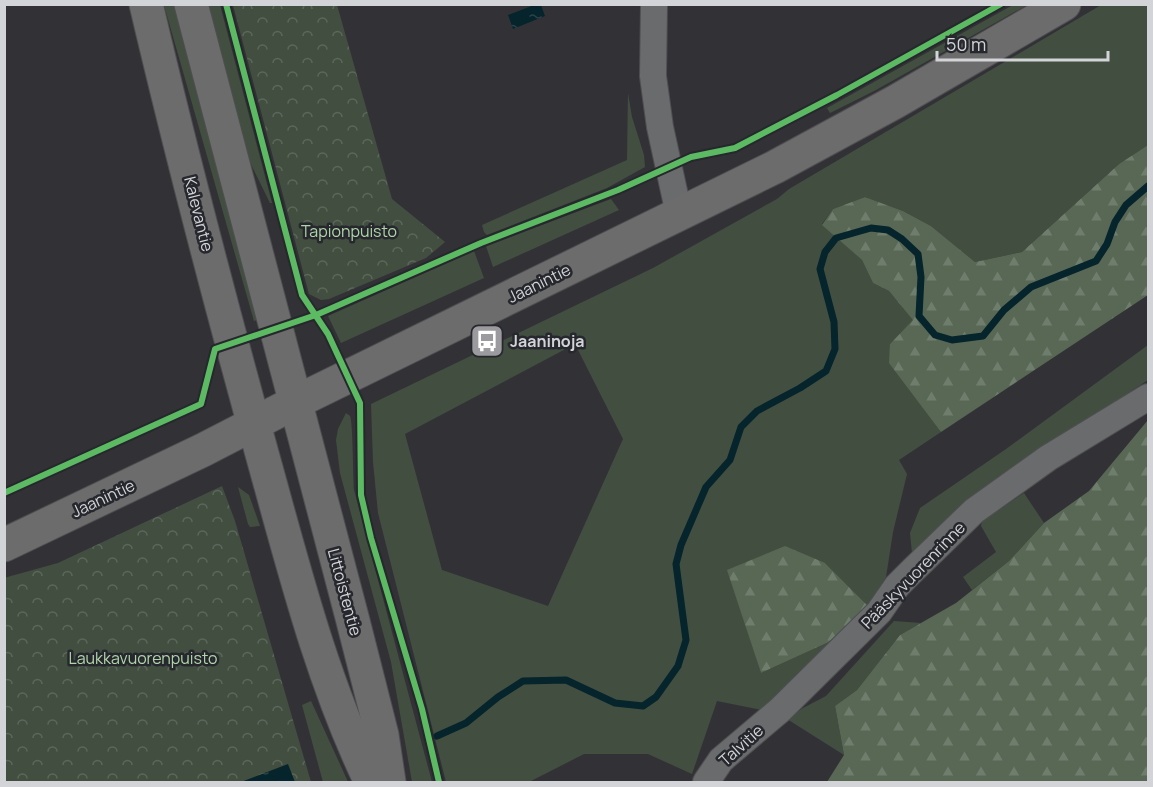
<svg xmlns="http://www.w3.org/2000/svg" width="1153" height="787" font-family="Manrope,sans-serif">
<defs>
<pattern id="forest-firs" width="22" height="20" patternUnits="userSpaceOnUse" patternTransform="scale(1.5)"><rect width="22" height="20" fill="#586855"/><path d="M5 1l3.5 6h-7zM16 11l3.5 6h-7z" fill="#6f7d6d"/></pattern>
<pattern id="park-crowns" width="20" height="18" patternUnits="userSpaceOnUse" patternTransform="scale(1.5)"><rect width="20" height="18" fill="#424f40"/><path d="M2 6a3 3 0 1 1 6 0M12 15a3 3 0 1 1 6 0" fill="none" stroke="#5c675b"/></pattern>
<pattern id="water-ripples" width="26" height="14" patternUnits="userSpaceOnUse" patternTransform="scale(1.5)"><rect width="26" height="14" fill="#05242b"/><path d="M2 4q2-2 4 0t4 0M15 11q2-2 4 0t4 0" fill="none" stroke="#294349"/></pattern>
</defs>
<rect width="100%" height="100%" fill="#323236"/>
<g fill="#424f40" fill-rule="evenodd">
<polygon points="164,5 176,5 261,319 254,321"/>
<polygon points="206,5 220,5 272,203 270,203 244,150"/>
<polygon points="1013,5 1027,5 876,90 830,113 827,108"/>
<path d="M1101,5h47v140l-29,19 -97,88 -47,10 -44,-36 -28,-15 -38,-14 -32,12 -11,15 40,36 11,23 16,8 25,29 -24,24 51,88 -42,28 8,14 -14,58 -7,45 -18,29 -43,-43 -97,7 33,103 68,-31 -57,66 -10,2 -45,-9 -25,73 -44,-20h-64l-55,28h-83l-68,-269 -5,-51 -2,-58 282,-136 124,-69 12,-10zM575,344l48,95 -75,167 -106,-36 -37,-136z"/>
<polygon points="628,93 632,117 644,155 645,167 607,188 487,235 484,232 482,225 627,160"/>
<polygon points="611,199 619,210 493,267 486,246"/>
<polygon points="474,251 484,278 341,343 328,316"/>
<polygon points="1148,345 1148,380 1044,448 912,553 910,533 920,508 1006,449"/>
<path d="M346,413c1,1 3,2 4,3 3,5 3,63 4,74l78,292h-20l-21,-120 -51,-189 -4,-33 2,-11z"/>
<polygon points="238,487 249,495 260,526 250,527 248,524"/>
<polygon points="1024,493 1044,523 1009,561 972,590 963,577 996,552 981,526 982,521"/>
<polygon points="894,621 921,623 900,635 857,690 835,706 844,755 787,719 803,708 826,696"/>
<polygon points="311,701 344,773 348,782 323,782 302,705"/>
</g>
<g fill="url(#forest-firs)">
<polygon points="1148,145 1148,295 941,432 889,363 890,344 913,320 889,291 873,283 862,260 822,225 833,209 865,197 903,211 931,226 975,262 1022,252 1119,164"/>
<polygon points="1148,420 1148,782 827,782 844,755 835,706 857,690 900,635 956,603 1009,561 1044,523 1089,491"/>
<polygon points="785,546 825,563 868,606 829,642 761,673 727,570"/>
</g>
<g fill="url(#park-crowns)">
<polygon points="233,5 337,5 392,199 445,242 426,258 329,299 321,300 309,294"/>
<polygon points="222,486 235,521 311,782 5,782 4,578 58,563"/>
</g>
<g fill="url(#water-ripples)">
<polygon points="541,5 545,16 513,29 508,15 534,5"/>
<polygon points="288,764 295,782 241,782"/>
</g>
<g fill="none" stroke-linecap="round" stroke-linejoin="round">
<polyline stroke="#05242b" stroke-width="7" points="437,736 466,723 498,697 523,681 566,680 615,703 643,706 656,697 678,666 686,640 676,564 681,545 706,487 730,460 741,427 757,411 800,388 826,371 835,349 834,322 820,269 825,252 836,238 871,228 888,230 902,239 918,254 921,277 919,316 935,335 952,340 983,336 1004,310 1031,287 1096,261 1107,244 1115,222 1126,205 1148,186"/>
<defs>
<g id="street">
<polyline points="654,4 653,76 660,127 679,214"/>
<polyline points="706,782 721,760 780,710 879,612 897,586 912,571 974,511 1048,458 1148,397"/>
</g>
<g id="secondary">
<path d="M146,4c36,153 76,305 118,457 30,108 58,220 107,321"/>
<polyline points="191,4 353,621 382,735 389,782"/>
<polyline points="4,545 203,450 296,402 775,167 895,102 1064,4"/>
</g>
</defs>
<use href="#street" stroke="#4f4f52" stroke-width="28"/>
<use href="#secondary" stroke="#4f4f52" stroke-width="35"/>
<use href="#street" stroke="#6a6b6d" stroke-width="26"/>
<use href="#secondary" stroke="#6d6c6d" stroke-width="33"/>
<defs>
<g id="cycleway">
<polyline points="226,4 302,295 328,334 360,403 361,495 371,538 422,709 439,782"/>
<polyline points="4,493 201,404 215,349 316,315 481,243 618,190 691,157 735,148 837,95 1001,4"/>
</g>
</defs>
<use href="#cycleway" stroke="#26282e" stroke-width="10"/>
<use href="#cycleway" stroke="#5cba63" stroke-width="6"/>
</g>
<defs>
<symbol id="bus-square" viewBox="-11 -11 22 22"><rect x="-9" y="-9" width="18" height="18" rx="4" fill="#9b9b9f" stroke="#26282e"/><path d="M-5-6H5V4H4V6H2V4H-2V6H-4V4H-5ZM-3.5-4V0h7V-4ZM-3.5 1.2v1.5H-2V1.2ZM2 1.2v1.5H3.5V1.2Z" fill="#fff"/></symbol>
</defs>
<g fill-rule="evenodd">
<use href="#bus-square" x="468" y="322" width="38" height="38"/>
</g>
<g text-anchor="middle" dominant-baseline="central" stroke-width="5" stroke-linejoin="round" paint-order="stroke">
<g font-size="16" fill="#d3d4d8" stroke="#26282e">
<text transform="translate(199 214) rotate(76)">Kalevantie</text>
<text transform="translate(539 283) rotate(-26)">Jaanintie</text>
<text transform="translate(103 498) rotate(-25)">Jaanintie</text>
<text transform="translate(913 575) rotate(-46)">Pääskyvuorenrinne</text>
<text transform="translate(345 592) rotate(75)">Littoistentie</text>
<text transform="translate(741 745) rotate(-42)">Talvitie</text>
</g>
<g font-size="16" fill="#b0d5a9" stroke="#26282e">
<text x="349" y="231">Tapionpuisto</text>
<text x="143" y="658">Laukkavuorenpuisto</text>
</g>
<g font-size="16" font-weight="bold" fill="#d3d4d8" stroke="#26282e" text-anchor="start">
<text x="510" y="341">Jaaninoja</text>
</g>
</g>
<rect width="1153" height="787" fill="none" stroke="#d3d4d8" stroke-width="12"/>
<path d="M937 51v9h171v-9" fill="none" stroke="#d3d4d8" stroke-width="3"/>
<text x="946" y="51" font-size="18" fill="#d3d4d8" stroke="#26282e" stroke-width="4.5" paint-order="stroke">50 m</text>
</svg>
